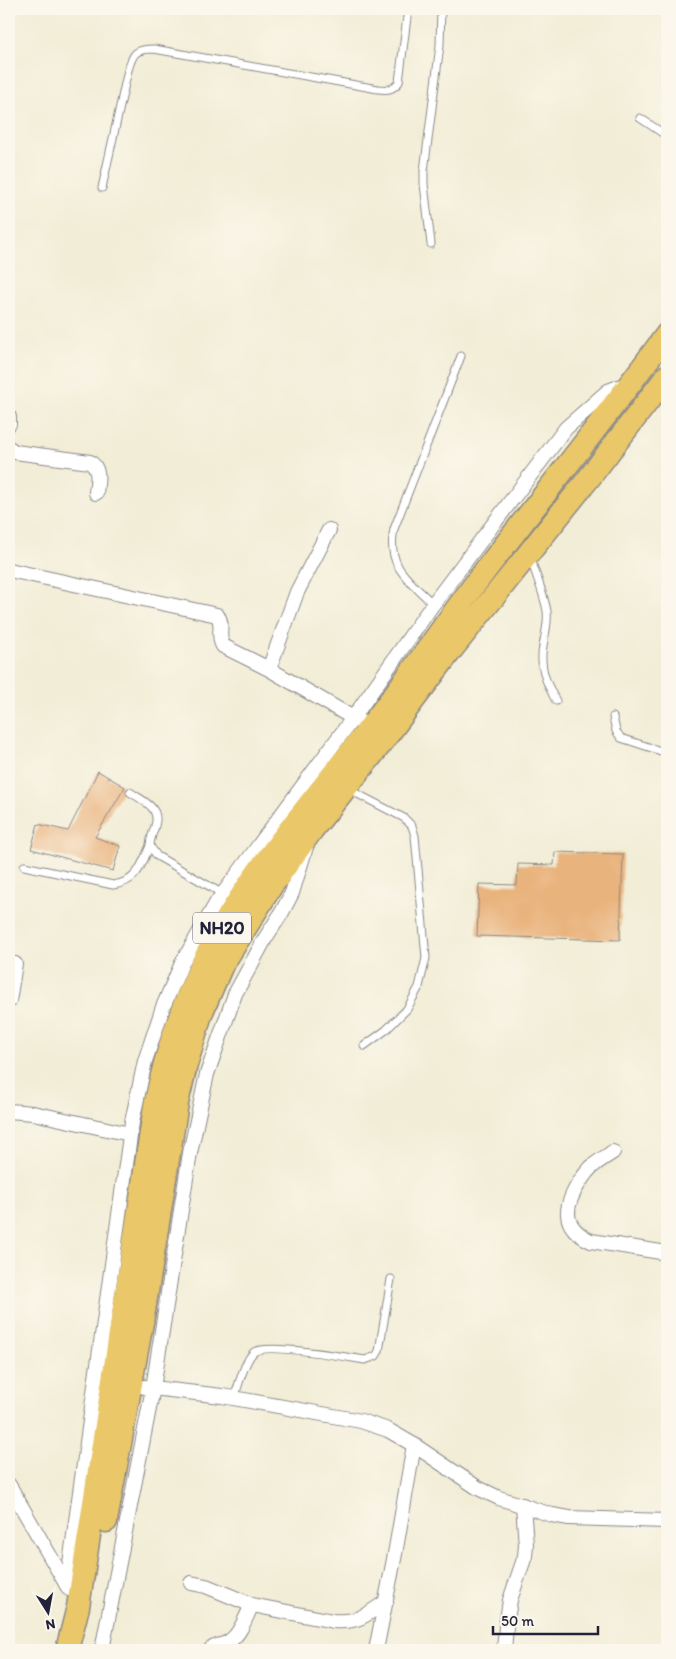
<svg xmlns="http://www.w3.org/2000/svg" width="676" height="1659" font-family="Itim,sans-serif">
<rect width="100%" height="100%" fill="#fbf7ec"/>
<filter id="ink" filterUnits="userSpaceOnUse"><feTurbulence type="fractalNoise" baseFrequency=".02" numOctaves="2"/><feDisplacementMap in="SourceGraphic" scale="10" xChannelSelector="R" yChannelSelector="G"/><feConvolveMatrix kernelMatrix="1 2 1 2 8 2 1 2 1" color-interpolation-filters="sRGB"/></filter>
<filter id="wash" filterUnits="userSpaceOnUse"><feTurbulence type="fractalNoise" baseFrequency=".0096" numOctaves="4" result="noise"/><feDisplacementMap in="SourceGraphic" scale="20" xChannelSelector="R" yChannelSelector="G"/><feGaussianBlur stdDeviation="1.12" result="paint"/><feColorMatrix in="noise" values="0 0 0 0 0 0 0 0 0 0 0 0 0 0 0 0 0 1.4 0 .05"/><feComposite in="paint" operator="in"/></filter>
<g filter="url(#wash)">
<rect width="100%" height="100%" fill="#f2edd6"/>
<g id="blocks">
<g fill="#e9b37d">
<polygon points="98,771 125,787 95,837 120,846 113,871 31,849 38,824 68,831"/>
<polygon points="555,852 623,854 620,940 477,936 479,884 517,885 518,864 554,865"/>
</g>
</g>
</g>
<g filter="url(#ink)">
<use href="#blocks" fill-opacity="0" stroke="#8a8888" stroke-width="1"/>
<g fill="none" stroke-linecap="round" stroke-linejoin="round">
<defs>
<g id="service">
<polyline points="640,118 667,136"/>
<path d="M102,188l26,-118c5,-17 7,-21 26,-21l224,40c10,1 15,1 21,-7l9,-73"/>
<polyline points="431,244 424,184 424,171 440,45 441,9"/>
<path d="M531,559c5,17 13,35 16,52 2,15 -4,28 -5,43 -1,18 6,32 14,47"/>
<path d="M433,604c-24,-24 -47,-37 -39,-75l67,-173"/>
<polyline points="613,717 616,731 621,738 667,753"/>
<polyline points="348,789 404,818 412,826 415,836 426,958 419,987 407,1009 386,1030 364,1046"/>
<path d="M130,792c13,9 31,15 25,34 -2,7 -5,13 -5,20l7,10 66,38"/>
<path d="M24,866l89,19c25,-3 28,-20 37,-39"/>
<path d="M234,1398c5,-13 10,-37 20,-46 11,-9 93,5 111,8l11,-4 3,-5 12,-72"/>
</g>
<g id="minor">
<polyline points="9,417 9,424"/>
<path d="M9,448l6,4 75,10c11,8 7,19 6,31"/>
<path d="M9,570l208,45c8,10 -1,20 6,31l46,23 91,53"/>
<polyline points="269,669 297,592 329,530"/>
<polyline points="9,1001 15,964"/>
<polyline points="9,1111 33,1113 130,1134"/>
<path d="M613,1152c-6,4 -13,8 -19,13 -6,4 -11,12 -15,18 -15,24 -18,44 12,58l76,12"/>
<polyline points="144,1387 222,1396 361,1421 388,1430 414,1445 478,1488 499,1498 552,1515 569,1518 667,1521"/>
<polyline points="9,1485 69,1589"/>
<path d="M191,1583l15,3 46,19 81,16c26,2 32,-6 53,-19"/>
<polyline points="67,1585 132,1122 145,1061 163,1007 182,963 217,902 353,718 433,604 566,428 608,391 629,383"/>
<polyline points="102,1650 153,1388 190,1153 207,1074 235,994 266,937 281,914 292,893 306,847"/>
<path d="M210,1650c6,-6 15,-4 21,-10 10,-7 15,-24 21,-35"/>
<polyline points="376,1650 395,1554 414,1445"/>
<polyline points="504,1650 506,1627 510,1600 525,1556 526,1545 523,1505"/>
</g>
<g id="trunk">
<polyline points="106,1521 143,1317 177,1103 186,1065 201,1014 221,967 272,885 312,830 380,745 452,649 589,478 667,376"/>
<path d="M67,1650l11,-43 77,-501c10,-51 26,-99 49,-146 42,-85 109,-158 166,-233 39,-50 75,-104 114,-155 61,-79 124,-157 183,-238"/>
</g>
</defs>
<use href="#service" stroke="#8a8888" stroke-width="9"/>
<use href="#minor" stroke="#8a8888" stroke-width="16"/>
<use href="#trunk" stroke="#8a8888" stroke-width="25"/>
<use href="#service" stroke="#fff" stroke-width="7"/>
<use href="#minor" stroke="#fff" stroke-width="14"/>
<use href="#trunk" stroke="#eac769" stroke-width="22"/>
</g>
</g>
<g text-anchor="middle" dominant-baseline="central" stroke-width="4" stroke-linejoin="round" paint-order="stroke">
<rect fill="#fbf7ec" stroke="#636270" stroke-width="1" x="193" y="912.5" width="58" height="31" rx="4"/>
<g font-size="18" font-weight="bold" fill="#22223b">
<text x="222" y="928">NH20</text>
</g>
</g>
<rect width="676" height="1659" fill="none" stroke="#fbf7ec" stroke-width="30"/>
<g transform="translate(48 1612) rotate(169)" stroke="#fbf7ec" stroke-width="4" paint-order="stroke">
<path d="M0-4L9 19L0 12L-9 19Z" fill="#22223b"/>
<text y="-8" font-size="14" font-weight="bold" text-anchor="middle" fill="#22223b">N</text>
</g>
<path d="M493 1626v8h105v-8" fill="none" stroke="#22223b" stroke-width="2.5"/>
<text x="501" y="1626" font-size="15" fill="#22223b" stroke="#fbf7ec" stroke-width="4" paint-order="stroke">50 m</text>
</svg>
